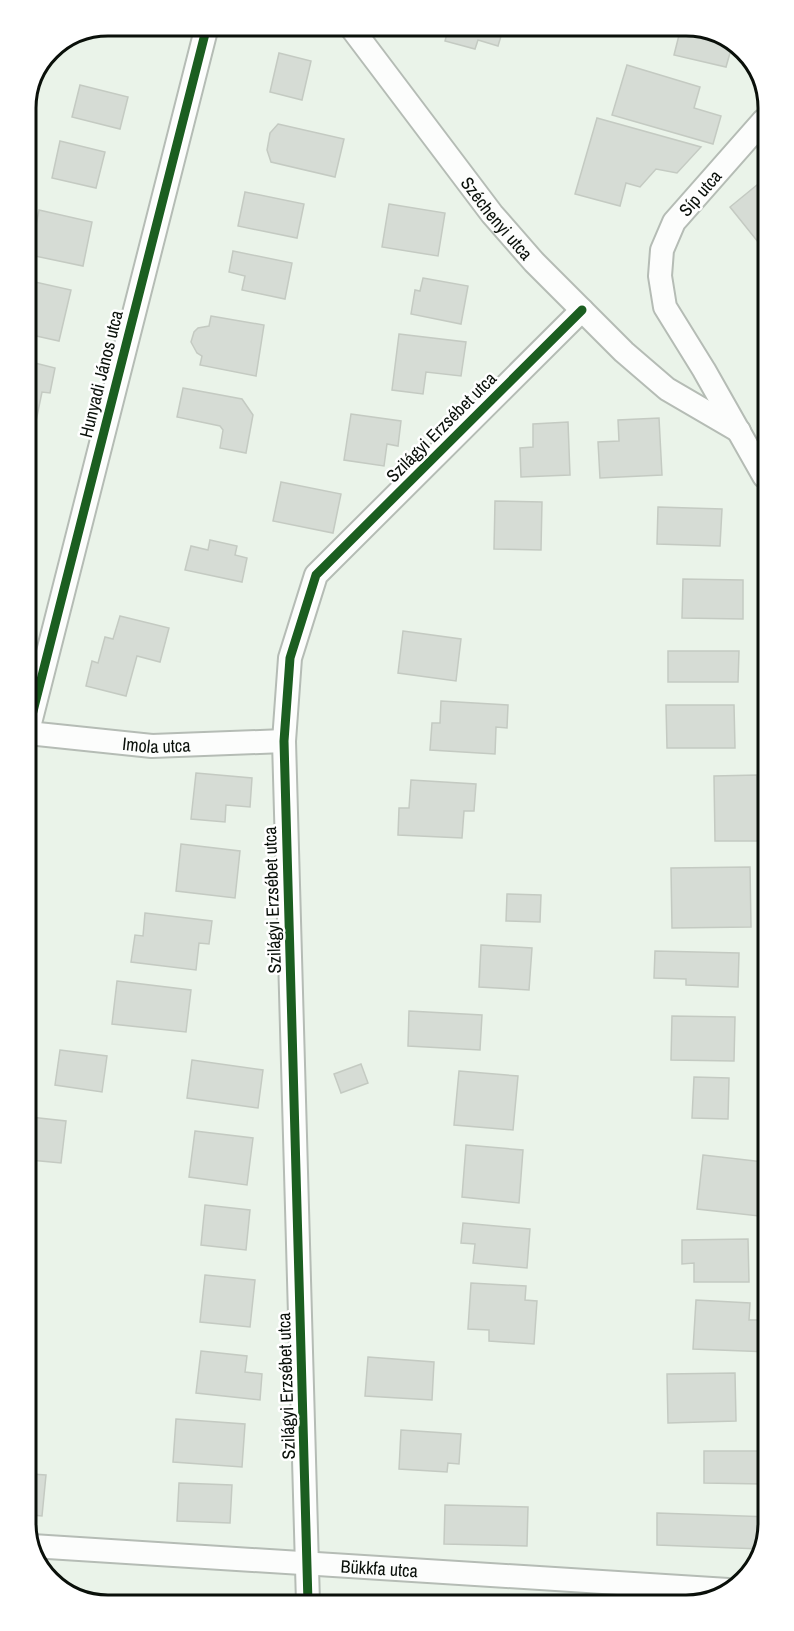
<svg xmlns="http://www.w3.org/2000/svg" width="794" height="1631" font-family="'Archivo Narrow',sans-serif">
<rect width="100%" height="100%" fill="#eaf3e9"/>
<g fill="#d6dcd5" stroke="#c4cac2" stroke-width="1.5">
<polygon points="449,26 504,26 498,46 478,40 475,49 445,41"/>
<polygon points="688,26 736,42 747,57 730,53 726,67 674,55 681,27 688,28"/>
<polygon points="279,53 311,61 302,100 270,92"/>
<polygon points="627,65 700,87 694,108 721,116 713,144 612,115"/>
<polygon points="80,85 128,97 120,129 72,117"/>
<polygon points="597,118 701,147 677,173 656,169 640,187 626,183 620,206 575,194"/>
<polygon points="278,124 344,139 335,177 271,162 267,150 270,133"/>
<polygon points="60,141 105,152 96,188 52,178"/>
<polygon points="763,180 763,237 758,242 730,207"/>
<polygon points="245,192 304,204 297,238 238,226"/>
<polygon points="389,204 445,213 438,256 382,247"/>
<polygon points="39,210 92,222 83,266 30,255"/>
<polygon points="233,251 292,263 285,299 242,290 245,276 229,272"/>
<polygon points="423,278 468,286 461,324 411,314 415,290 420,291"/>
<polygon points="26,280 71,290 59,341 27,334"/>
<polygon points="211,316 264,325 256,376 200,365 202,356 197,353 191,342 194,332 198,328 209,326"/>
<polygon points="399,334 466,342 461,376 426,372 423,394 392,390"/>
<polygon points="27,361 55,368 50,393 42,392 36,421 27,419"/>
<polygon points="183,388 242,399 253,415 246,453 220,448 223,430 220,426 177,417"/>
<polygon points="351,414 401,421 398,446 387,444 384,466 344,460"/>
<polygon points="659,418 662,475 600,478 598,442 619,441 618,420"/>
<polygon points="568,422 570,475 521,477 520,448 533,447 533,424"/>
<polygon points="281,482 341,494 333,533 273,521"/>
<polygon points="495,501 542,502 541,550 494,549"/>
<polygon points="658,507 722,509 720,546 657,544"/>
<polygon points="210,540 237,546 235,555 247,558 242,582 185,570 191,546 208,550"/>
<polygon points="683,579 743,580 743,619 682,618"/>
<polygon points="120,616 169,628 160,662 137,656 126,696 86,686 92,661 98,663 105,637 113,639"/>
<polygon points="403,631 461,639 456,681 398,673"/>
<polygon points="668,651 739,651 738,682 668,682"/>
<polygon points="441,701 508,705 507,728 496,727 495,754 430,750 432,723 440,723"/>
<polygon points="666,705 734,705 735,748 667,748"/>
<polygon points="196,773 252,778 250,807 226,805 225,822 191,819"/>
<polygon points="757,775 758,841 715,841 714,776"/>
<polygon points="411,780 476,784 474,811 464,811 462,838 398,835 399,808 409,808"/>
<polygon points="181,844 240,851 235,898 176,891"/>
<polygon points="750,867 751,927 672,928 671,868"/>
<polygon points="507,894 541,895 540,922 506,921"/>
<polygon points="145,913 212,921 209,944 199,943 196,970 131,962 135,935 143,936"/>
<polygon points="481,945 532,948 529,990 479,987"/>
<polygon points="655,951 739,953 738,987 686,985 686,979 654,978"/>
<polygon points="117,981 191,990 186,1032 112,1024"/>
<polygon points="409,1011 482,1015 480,1050 408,1046"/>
<polygon points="672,1016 735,1017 734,1061 671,1060"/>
<polygon points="60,1050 107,1056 102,1092 55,1085"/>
<polygon points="192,1060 263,1070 258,1108 187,1098"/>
<polygon points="361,1064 368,1083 341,1093 334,1074"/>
<polygon points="459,1071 518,1076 513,1130 454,1125"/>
<polygon points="694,1077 729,1078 728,1119 692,1118"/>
<polygon points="30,1117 66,1121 61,1163 30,1160"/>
<polygon points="195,1131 253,1138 247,1185 189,1177"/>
<polygon points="466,1145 523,1150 519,1203 462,1197"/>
<polygon points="703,1155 765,1162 759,1216 697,1209"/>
<polygon points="205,1205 250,1210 246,1250 201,1245"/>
<polygon points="463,1223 530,1229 527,1268 473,1263 475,1244 461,1243"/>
<polygon points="748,1239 749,1282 694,1282 694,1263 682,1264 682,1240"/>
<polygon points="205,1275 255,1280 250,1327 200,1322"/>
<polygon points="471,1283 526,1286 525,1300 537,1301 534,1344 489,1341 489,1330 468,1329"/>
<polygon points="696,1300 750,1303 749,1320 768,1320 768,1352 693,1349"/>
<polygon points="201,1351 247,1356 245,1372 262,1374 260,1400 196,1393"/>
<polygon points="368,1357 434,1362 432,1400 365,1396"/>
<polygon points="735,1373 736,1421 668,1423 667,1374"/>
<polygon points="176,1419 245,1424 242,1467 173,1462"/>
<polygon points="401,1430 461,1434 459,1464 448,1463 447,1472 399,1469"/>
<polygon points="704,1451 768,1451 768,1484 704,1483"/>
<polygon points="31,1474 46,1475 42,1516 32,1515"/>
<polygon points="179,1483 232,1485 230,1523 177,1521"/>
<polygon points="445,1505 528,1507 527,1546 444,1544"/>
<polygon points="657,1513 768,1517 768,1523 761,1549 657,1545"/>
<polygon points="276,1599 276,1604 211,1604 211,1600"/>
</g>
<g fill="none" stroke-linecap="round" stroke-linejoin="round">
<defs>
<g id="street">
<path id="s1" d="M350,26l142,188 42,48 90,90 43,37 72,42"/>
<polyline points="763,121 674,222 662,250 660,276 665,307 704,370 764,476"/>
<polyline points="28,731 207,26"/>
<path id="s2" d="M28,733l124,13 132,-5"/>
<path id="s3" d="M32,1546l696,44"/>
<polyline points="308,1603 284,741 290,658 316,575 582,310"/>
</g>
</defs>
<use href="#street" stroke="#b5bcb5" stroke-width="26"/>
<use href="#street" stroke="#fcfdfc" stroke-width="22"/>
<defs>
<g id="cycleway">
<polyline points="28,731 207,26"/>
<polyline points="308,1603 284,741 290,658 316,575 582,310"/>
</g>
</defs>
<use href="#cycleway" stroke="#fff" stroke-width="13"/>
<use href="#cycleway" stroke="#1b5e20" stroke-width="9"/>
</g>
<g text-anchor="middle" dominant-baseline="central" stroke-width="5" stroke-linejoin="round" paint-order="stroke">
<g font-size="18" fill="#0a100a" stroke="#fff">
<text transform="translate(700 193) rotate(-49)">Síp utca</text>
<text stroke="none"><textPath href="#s1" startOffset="242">Széchenyi utca</textPath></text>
<text transform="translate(101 374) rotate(-76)">Hunyadi János utca</text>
<text transform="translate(441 427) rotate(-45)">Szilágyi Erzsébet utca</text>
<text stroke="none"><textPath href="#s2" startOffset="129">Imola utca</textPath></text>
<text transform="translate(272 900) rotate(-92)">Szilágyi Erzsébet utca</text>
<text transform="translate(286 1386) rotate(-92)">Szilágyi Erzsébet utca</text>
<text stroke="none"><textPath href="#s3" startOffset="348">Bükkfa utca</textPath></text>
</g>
</g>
<path d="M0 0H794V1631H0ZM108 36H686A72 72 0 0 1 758 108V1523A72 72 0 0 1 686 1595H108A72 72 0 0 1 36 1523V108A72 72 0 0 1 108 36Z" fill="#fff" fill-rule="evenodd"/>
<path fill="none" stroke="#0a100a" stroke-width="3" d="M108 36H686A72 72 0 0 1 758 108V1523A72 72 0 0 1 686 1595H108A72 72 0 0 1 36 1523V108A72 72 0 0 1 108 36Z"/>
</svg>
